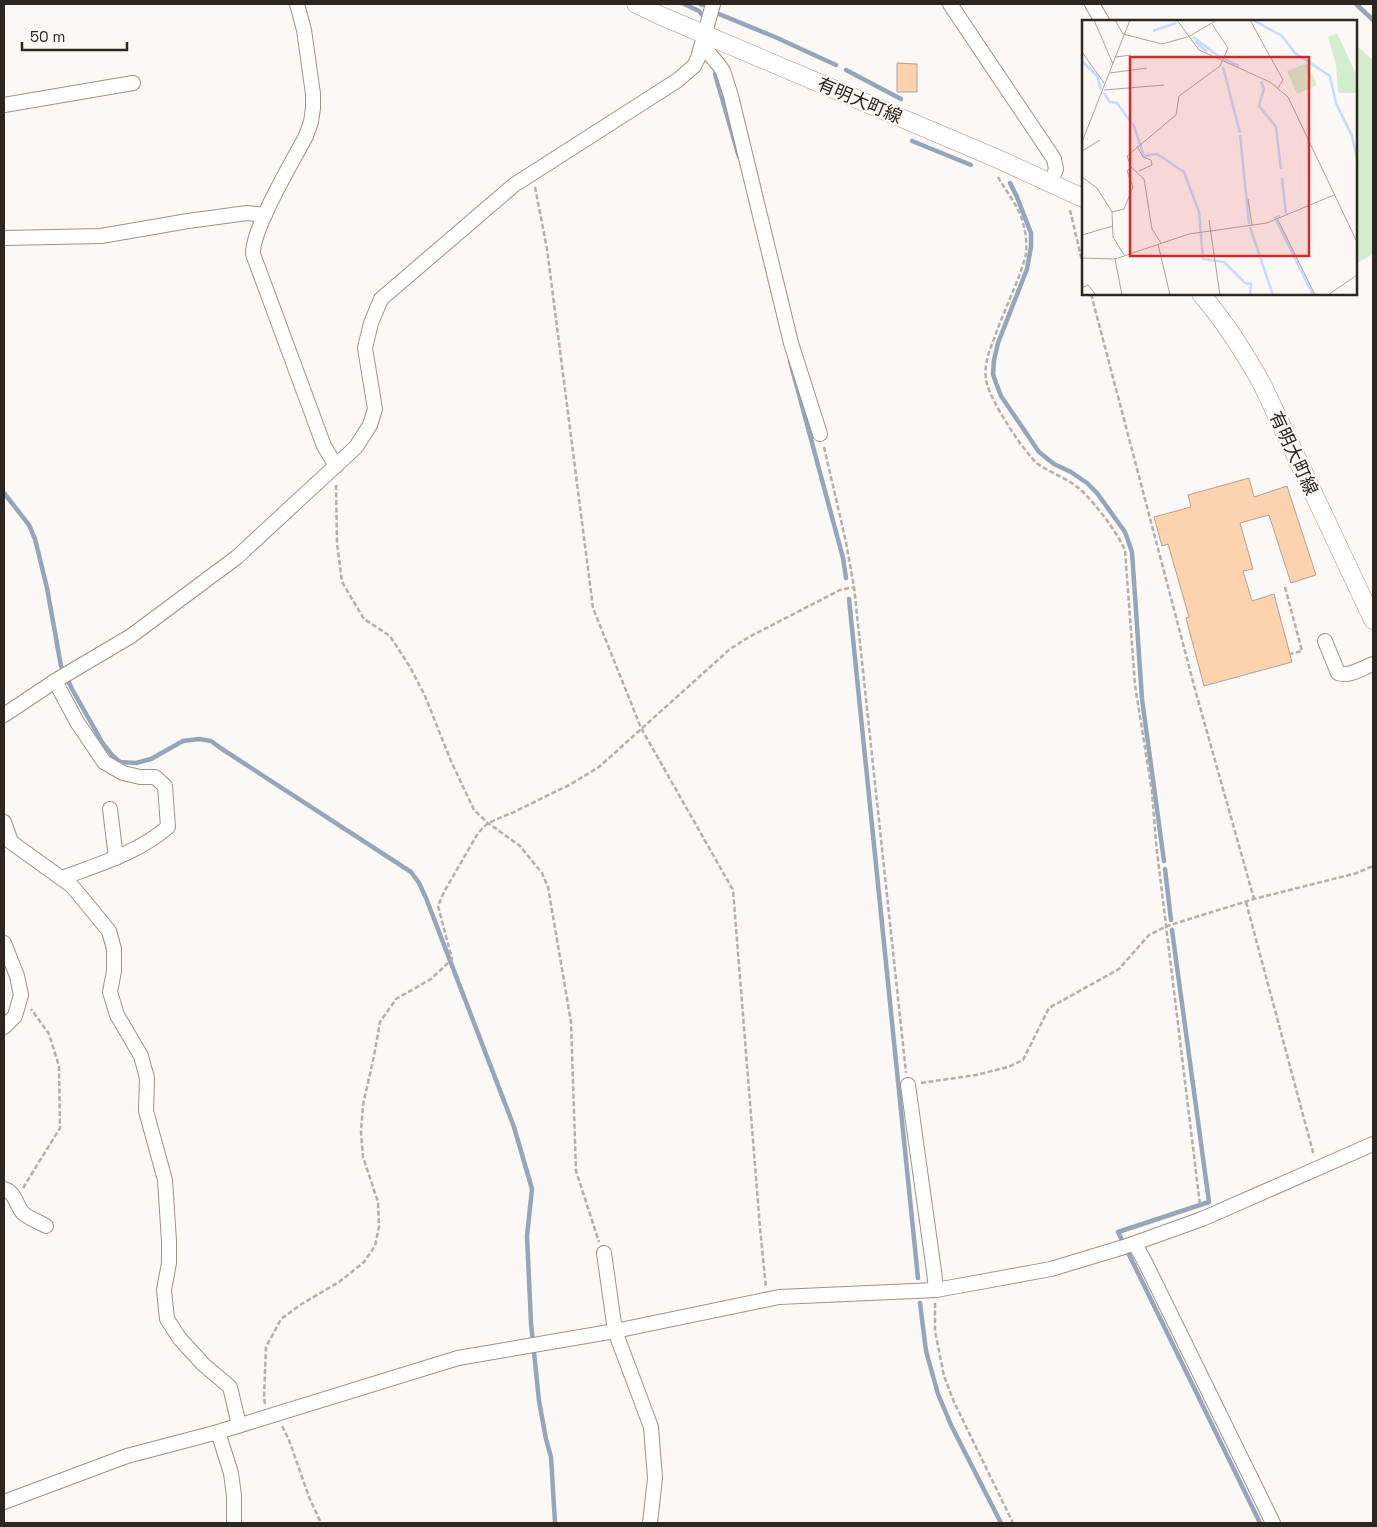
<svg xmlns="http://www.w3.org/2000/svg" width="1377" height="1527" font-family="'Space Grotesk','Noto Sans JP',sans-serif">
<rect width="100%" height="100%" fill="#fcf8f5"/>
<polygon fill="#d4edcf" points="1356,47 1359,48 1373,60 1373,254 1356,264"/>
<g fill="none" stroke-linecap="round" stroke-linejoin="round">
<g stroke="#97a5bb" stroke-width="4.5">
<polyline points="684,4 699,11 702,15"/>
<polyline points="700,4 703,5"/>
<polyline points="1356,4 1373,20"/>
<polyline points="719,14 775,37 836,65"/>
<polyline points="846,70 901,99"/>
<polyline points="715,74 739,157"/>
<polyline points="912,141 971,165"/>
<polyline points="1010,183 1017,197 1031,233 1031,247 1027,269 998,343 994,360 993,374 996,383 1001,396 1039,452 1054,464 1071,472 1087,483 1097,493 1125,532 1132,552 1142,699 1164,861"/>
<polyline points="790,361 843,558 846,578"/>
<polyline points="4,493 29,525 35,539 47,588 61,666 72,689 102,742 112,755 120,762 136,763 151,759 183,741 199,739 211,741 222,749 411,872 419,883 426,898 514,1127 532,1189 527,1236 531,1323 539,1401 546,1439 551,1457 555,1523"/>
<polyline points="849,599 918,1278"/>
<polyline points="1165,869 1171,920"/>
<polyline points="1172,930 1209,1202 1118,1232 1260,1523"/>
<polyline points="920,1303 926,1351 938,1394 951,1425 1001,1523"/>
</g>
</g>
<g fill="#fdd2ae" stroke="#b4a192">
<polygon points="897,63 917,64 917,92 897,92"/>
<polygon points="1249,478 1254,497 1287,486 1316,575 1291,583 1269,515 1240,523 1253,569 1243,571 1252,601 1274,594 1292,662 1204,686 1186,618 1189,617 1168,544 1162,546 1154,517 1191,507 1188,495"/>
</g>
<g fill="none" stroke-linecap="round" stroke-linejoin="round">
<defs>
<g id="minor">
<path d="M297,4l7,26 9,64v14l-2,14 -5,14c-13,25 -54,93 -53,118l71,192 12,20"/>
<polyline points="950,4 1054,159 1056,169 1051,182"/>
<polyline points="1092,4 1102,21"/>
<polyline points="702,45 718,64 723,71 731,96 791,343 820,434"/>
<polyline points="4,105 133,83"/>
<polyline points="4,238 101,236 188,221 247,213 265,215"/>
<path d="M1325,641l13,32c12,4 24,-5 35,-9"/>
<path d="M55,681l22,41 27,40 19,11 17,4h15l10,9 3,41c-30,26 -69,37 -106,51"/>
<polyline points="4,715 55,681 131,636 237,557 356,447 370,425 375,409 365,348 371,323 381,299 514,185 678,80 694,66 698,58 713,4"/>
<polyline points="110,809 116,858"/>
<polyline points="4,822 11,842 72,886 109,931 114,949 114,971 110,992 117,1015 141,1056 147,1078 146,1111 165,1180 169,1241 169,1263 164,1290 167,1319 180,1339 204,1365 230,1387 239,1425"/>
<polyline points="4,943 17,976 21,995 15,1016 4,1027"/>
<polyline points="908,1085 934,1271 936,1290"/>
<path d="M4,1189c12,3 12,18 20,25 7,5 15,8 22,12"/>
<polyline points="1135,1244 1145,1262 1273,1523"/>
<polyline points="604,1253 615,1331 651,1427 655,1478 650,1523"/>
<polyline points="218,1432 231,1473 234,1496 234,1523"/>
<polyline points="4,1502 127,1456 218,1432 458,1358 615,1331 779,1297 936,1290 1051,1269 1124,1247 1202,1219 1373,1144"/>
</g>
<g id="major">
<polyline points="636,4 659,15 998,159 1083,198"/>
<path d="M1201,294c24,28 44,59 62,92l110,234"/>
</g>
</defs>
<use href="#minor" stroke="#a39182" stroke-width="16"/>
<use href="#major" stroke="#a39182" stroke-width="19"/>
<g stroke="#b4afab" stroke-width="2.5" stroke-dasharray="5 2.5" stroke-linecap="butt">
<path d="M998,177c8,15 21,29 25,46 3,10 4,21 3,31 -2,8 -5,17 -8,25 -8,20 -17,40 -24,60 -6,15 -11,29 -7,45 4,17 37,69 51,80 14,10 32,15 45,28 15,15 33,39 42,58l10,135 17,107 4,51 44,362"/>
<polyline points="535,187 547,249 593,608 641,728 733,890 760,1228 766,1288"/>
<polyline points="1070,210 1083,265"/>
<polyline points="1091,294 1196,693 1254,899"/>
<polyline points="824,447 846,542 854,587 906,1073"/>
<polyline points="336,485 337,543 342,582 364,619 390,636 410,667 425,696 451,761 474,810 488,823 520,846 542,873 548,887 571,1022 576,1171 599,1242"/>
<polyline points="1285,587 1302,651 1290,654"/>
<polyline points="1246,902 1314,1156"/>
<polyline points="921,1083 976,1075 1008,1067 1023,1060 1049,1008 1119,969 1149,935 1167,926 1254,899 1357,873 1373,866"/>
<polyline points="23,1188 60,1128 59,1066 49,1034 31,1009"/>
<polyline points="935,1303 935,1331 944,1376 954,1402 1013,1523"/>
<polyline points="265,1404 264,1398 266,1347 281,1319 300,1305 339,1282 364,1262 375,1246 379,1227 378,1202 363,1157 361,1132 363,1105 374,1056 380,1022 396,999 431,979 452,959 438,906 444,892 478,833 488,823 514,812 571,784 599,767 730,649 749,637 840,590 854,587"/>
<polyline points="282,1426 289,1440 309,1497 321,1523"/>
</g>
<use href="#minor" stroke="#fff" stroke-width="14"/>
<use href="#major" stroke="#fff" stroke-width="18"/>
</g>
<g text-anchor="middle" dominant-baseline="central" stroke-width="4.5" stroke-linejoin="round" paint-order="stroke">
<g font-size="18" fill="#2d2620" stroke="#fcf8f5">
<text transform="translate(860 100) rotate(23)">有明大町線</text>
<text transform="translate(1294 453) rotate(65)">有明大町線</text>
</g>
</g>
<g transform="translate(1082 20)">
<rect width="275" height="275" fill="#fcf8f5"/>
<path d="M255,13l20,43v17h-19l-2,-28 -8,-28zM225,43l10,22 -20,9 -10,-23z" fill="#d4edcf"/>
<path fill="none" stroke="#c4dcfe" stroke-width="2.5" d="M171,0l29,16 13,17 35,23 6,27 16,33 5,24M71,11l23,-8M111,17l28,21M113,21l12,11M142,39l15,7M0,41l15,15 4,14M141,47l17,66M179,61l3,8 -5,17 17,21 5,42M22,73l6,9 7,1 17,23 10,30 13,-2 27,18 15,40 4,47 21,3 21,21 6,1 -1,11M158,115l9,89M200,158l4,36M198,196l-5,2 38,77M168,207l23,68"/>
<path fill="none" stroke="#a9a4a0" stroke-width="1" d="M12,0l19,44M33,0l8,14 39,10 25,-7M95,0l22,30 71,32 18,15 69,145M168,0l33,60 -5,8M106,17l29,-17M0,32l22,31M34,37l15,-2M28,53l37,-5M22,70l60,-5M0,122l48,-122M55,126l6,11 8,3 1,5 -13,6M0,131l18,-11M0,157l15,11 15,24 1,25 11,18M166,179l4,26M30,192l12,-3 9,-22 -6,-16 4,-4M127,200l11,75M196,200l37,75M0,215l31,-9M79,223l-9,-14 -8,-50 -13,-12 -4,-11 49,-41 3,-19 41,-30 8,-18 -16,-24M76,224l12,51M0,238l33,1 74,-25 78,-11 67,-28M33,239l7,36M0,268l6,-3 8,10M246,275l29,-20"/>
<path fill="#d62828" fill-opacity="0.15" stroke="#d62828" stroke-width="2.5" d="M48,37h179v199h-179z"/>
<rect width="275" height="275" fill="none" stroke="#2d2620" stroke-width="2.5"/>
</g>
<rect width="1377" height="1527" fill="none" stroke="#2d2620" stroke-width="10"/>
<path d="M22 42v8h105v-8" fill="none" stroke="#2d2620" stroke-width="2.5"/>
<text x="30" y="42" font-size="15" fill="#2d2620" stroke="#fcf8f5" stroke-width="4" paint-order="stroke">50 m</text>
</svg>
